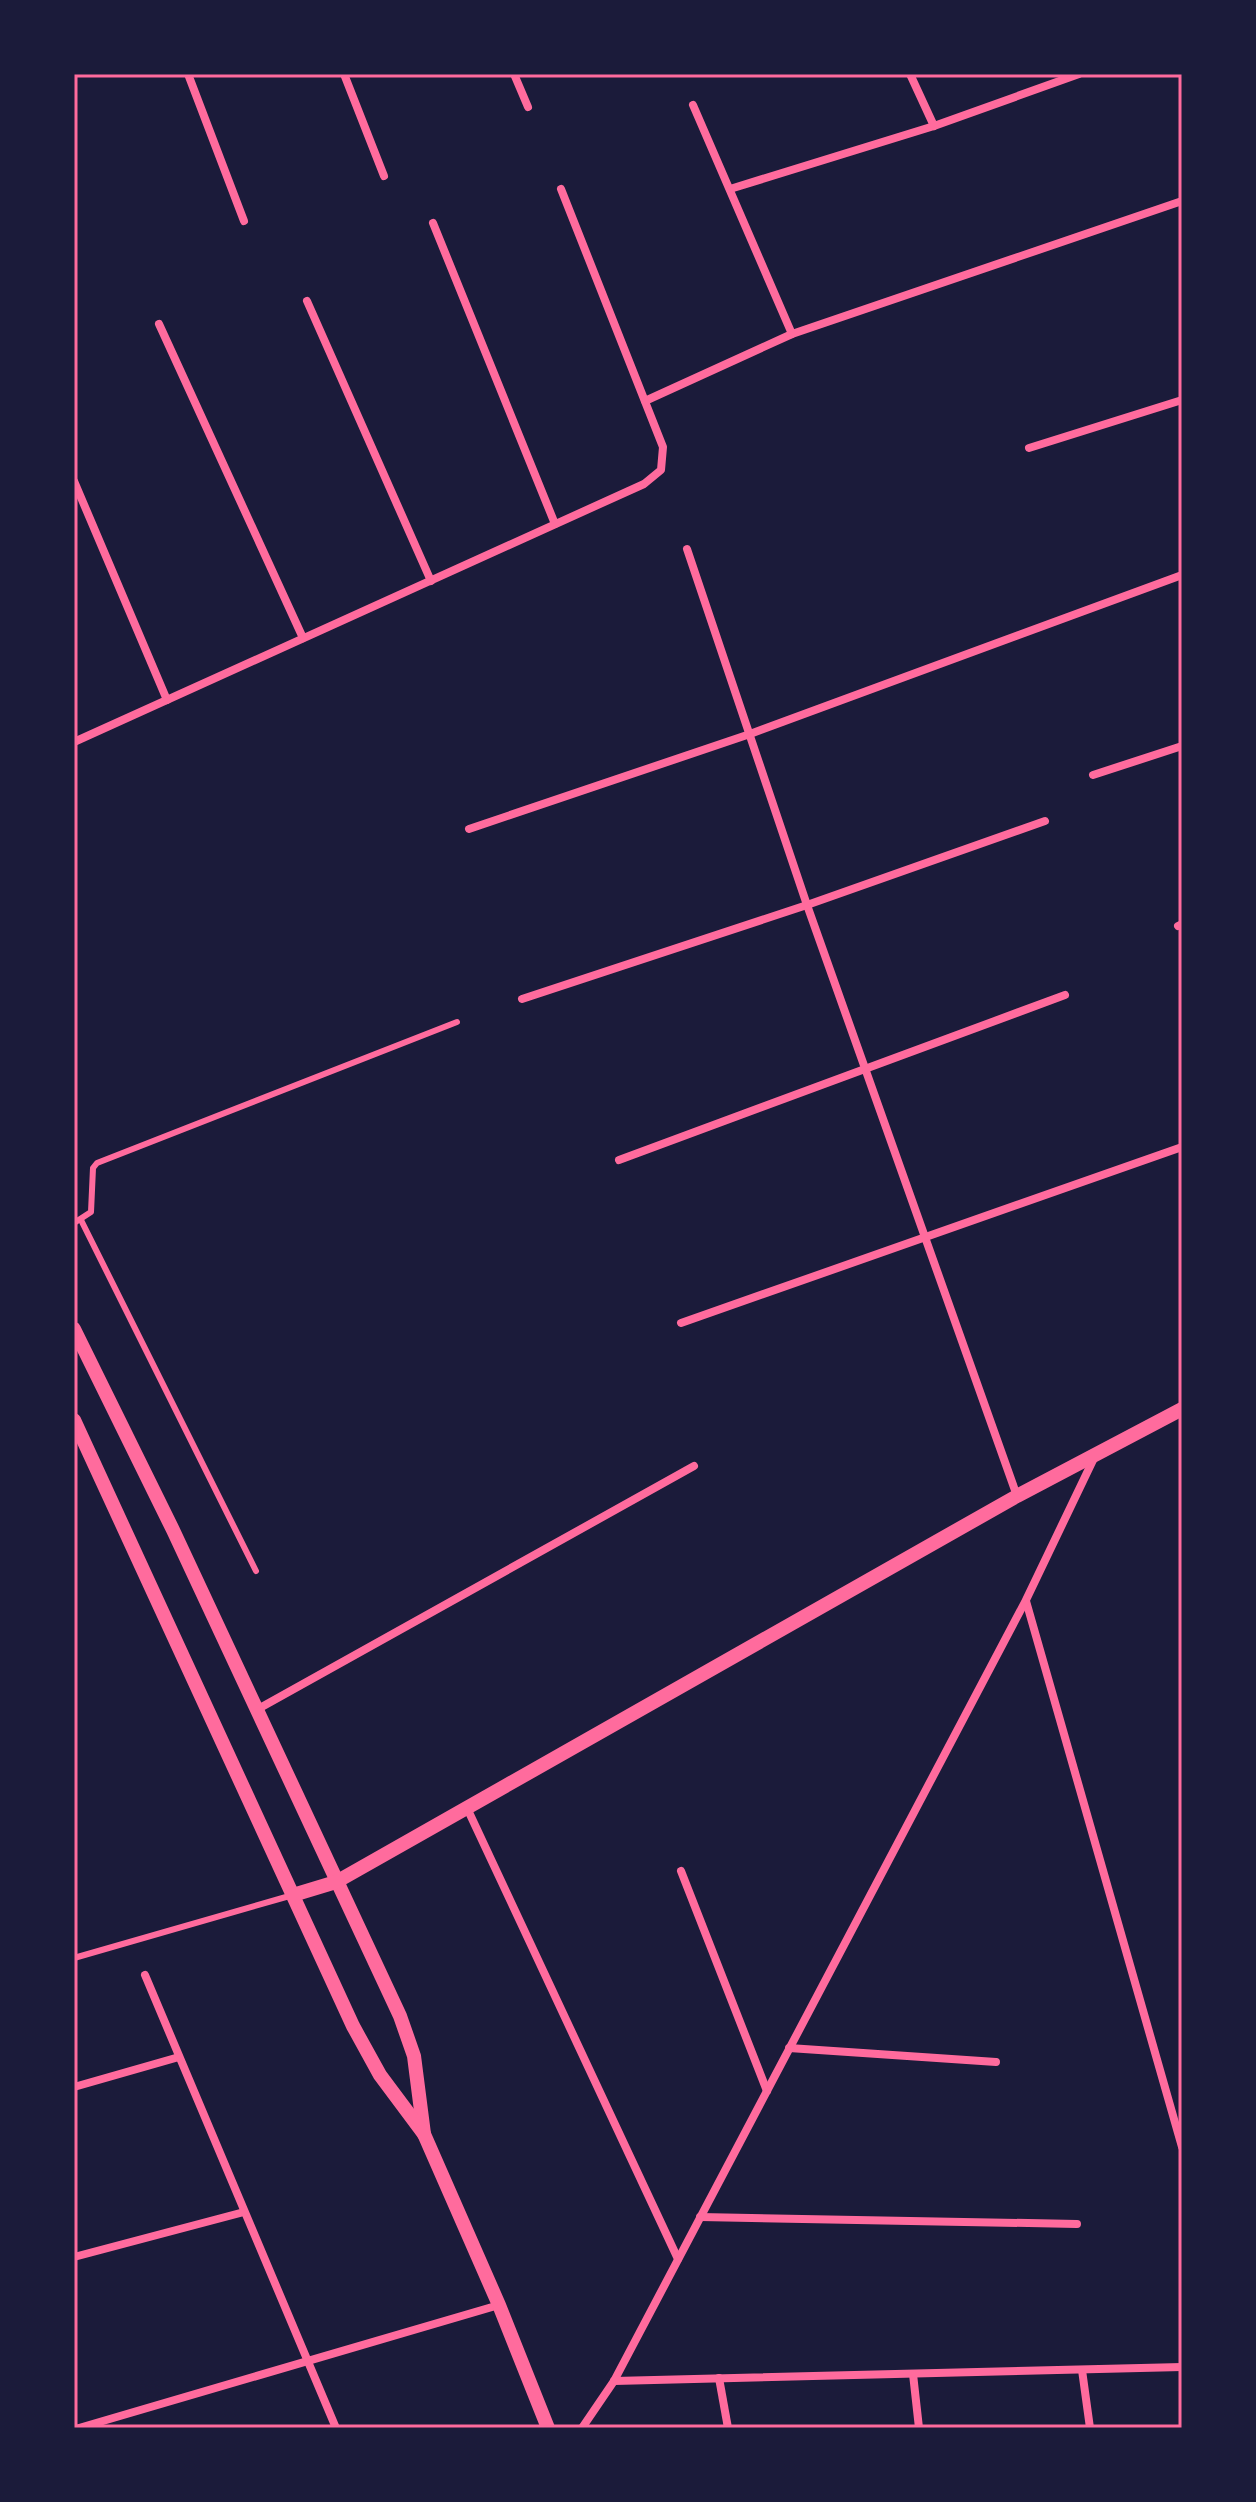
<svg xmlns="http://www.w3.org/2000/svg" width="1256" height="2502" font-family="'Fira Sans Condensed',sans-serif">
<rect width="100%" height="100%" fill="#1b1b3a"/>
<g fill="none" stroke-linecap="round" stroke-linejoin="round">
<g stroke="#ff6b9d" stroke-width="6">
<polyline points="81,1220 256,1571"/>
<polyline points="74,1223 91,1212 93,1168 97,1163 457,1022"/>
<polyline points="74,1958 293,1895"/>
</g>
<g stroke="#ff6b9d" stroke-width="8">
<polyline points="188,74 244,221"/>
<polyline points="344,74 384,176"/>
<polyline points="514,74 528,107"/>
<polyline points="910,74 934,126"/>
<polyline points="693,105 792,334"/>
<polyline points="730,189 934,126 1079,74"/>
<polyline points="433,223 555,524"/>
<polyline points="307,301 431,581"/>
<polyline points="159,324 303,638"/>
<polyline points="645,401 792,334 1182,201"/>
<polyline points="1029,448 1182,400"/>
<polyline points="74,481 167,700"/>
<polyline points="687,549 807,905 1017,1496"/>
<polyline points="74,742 644,484 661,470 663,447 561,189"/>
<polyline points="1093,775 1182,746"/>
<polyline points="469,829 750,734 1182,575"/>
<polyline points="1178,926 1182,924"/>
<polyline points="522,999 807,905 1045,821"/>
<polyline points="619,1160 1065,995"/>
<polyline points="681,1323 1182,1147"/>
<polyline points="1026,1601 1182,2147"/>
<polyline points="258,1709 694,1466"/>
<polyline points="467,1808 678,2259"/>
<polyline points="681,1871 767,2091"/>
<polyline points="145,1975 336,2428"/>
<polyline points="789,2048 996,2062"/>
<polyline points="74,2087 179,2057"/>
<polyline points="700,2217 1077,2224"/>
<polyline points="74,2257 244,2212"/>
<polyline points="1082,2370 1090,2428"/>
<polyline points="913,2374 919,2428"/>
<polyline points="719,2378 728,2428"/>
<polyline points="614,2381 1182,2367"/>
<polyline points="79,2428 499,2305"/>
<polyline points="582,2428 614,2381 1026,1600 1095,1456"/>
</g>
<g stroke="#ff6b9d" stroke-width="14">
<polyline points="74,1329 173,1530 400,2016 414,2056 424,2134"/>
<polyline points="74,1420 353,2026 380,2075 424,2134 499,2305 548,2428"/>
<polyline points="293,1895 336,1882 1017,1496 1182,1409"/>
</g>
</g>
<rect width="1256" height="2502" fill="none" stroke="#1b1b3a" stroke-width="152"/>
<rect x="76" y="76" width="1104" height="2350" fill="none" stroke="#ff6b9d" stroke-width="3"/>
</svg>
